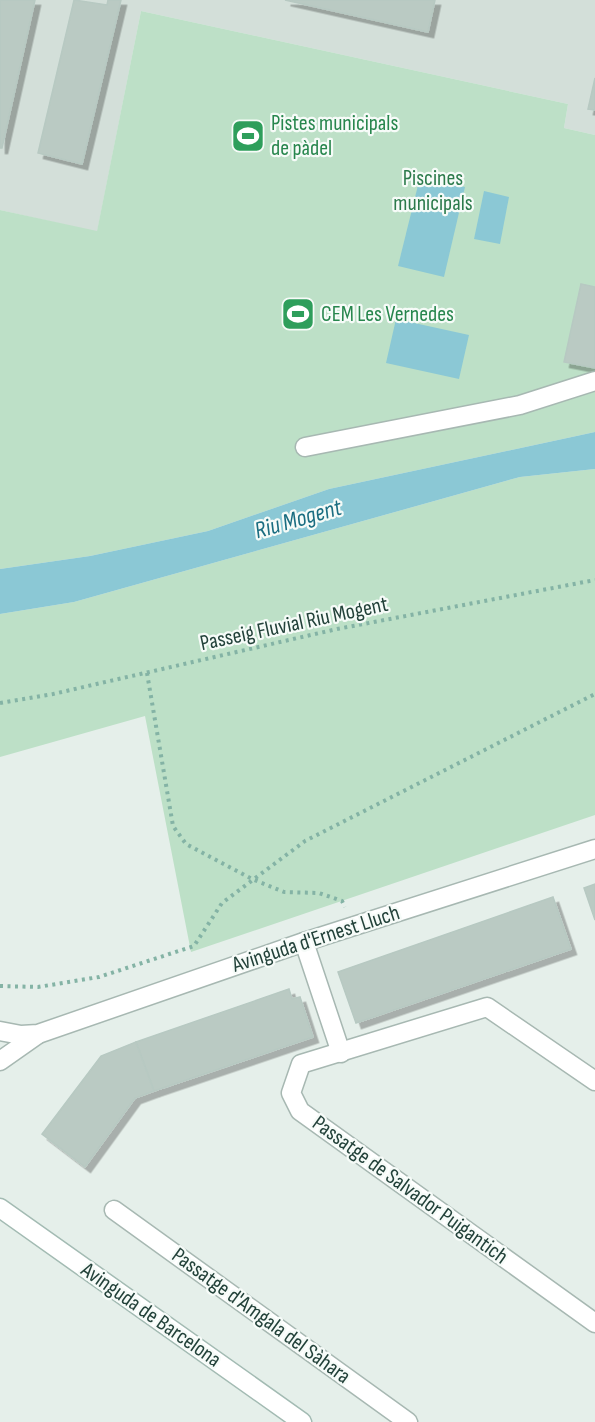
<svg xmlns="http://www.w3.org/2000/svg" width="595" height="1422" font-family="'Sofia Sans Condensed',sans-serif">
<defs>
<filter id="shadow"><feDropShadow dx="5.5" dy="5.5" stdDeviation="0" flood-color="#0004"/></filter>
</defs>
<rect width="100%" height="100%" fill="#e5efea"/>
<polygon fill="#d3dfd9" points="0,0 595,0 595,135 564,128 568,104 141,11 97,232 0,210"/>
<g fill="#bde0c7">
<polygon points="141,11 568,104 564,128 595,135 595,432 329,489 208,531 90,556 0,569 0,210 97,231"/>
<polygon points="595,469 595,815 191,952 145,716 0,757 0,614 74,602 520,477"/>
</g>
<g fill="#8bc8d5">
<polygon points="420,177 465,187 444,277 398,266"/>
<polygon points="484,191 509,197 500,244 474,239"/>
<polygon points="396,319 469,335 459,379 386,363"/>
<polygon points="595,432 595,469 520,477 74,602 0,614 0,569 90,556 208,531 329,489"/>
</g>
<g fill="#bacac3" stroke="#b7c9c2" stroke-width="1.5" filter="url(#shadow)">
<polygon points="0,0 35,0 2,148 0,148"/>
<polygon points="74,0 107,5 108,0 121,0 82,164 38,153"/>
<polygon points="285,0 435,0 428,32"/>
<polygon points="595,78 595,110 588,109"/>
<polygon points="581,284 595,287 595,368 564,362"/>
<polygon points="595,884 595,920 584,888"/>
<polygon points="553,897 571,949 356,1023 338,972"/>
<polygon points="289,989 292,999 300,997 313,1037 154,1091 136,1042"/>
<polygon points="136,1042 154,1091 135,1098 85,1167 42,1134 101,1056"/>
</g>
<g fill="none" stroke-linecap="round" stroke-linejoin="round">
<defs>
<g id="street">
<polyline points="305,447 520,405 595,381"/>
<polyline points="304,942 341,1053"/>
<polyline points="0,1031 21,1035 38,1034 304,942 595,849"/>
<polyline points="0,1061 37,1035"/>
<polyline points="595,1081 487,1007 301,1064 291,1093 300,1111 595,1323"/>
<polyline points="114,1210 408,1422"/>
</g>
<polyline id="secondary" points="0,1208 302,1422"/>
</defs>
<use href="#street" stroke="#a7b8b2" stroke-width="21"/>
<use href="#secondary" stroke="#a3bbb3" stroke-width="21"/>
<g stroke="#84b3a5" stroke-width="4" stroke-dasharray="3 4.5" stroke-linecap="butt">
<polyline points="147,673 173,826 186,844 252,879 284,892 319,893 342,901 345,907"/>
<polyline points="0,703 53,694 337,629 595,580"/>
<polyline points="0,986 38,987 99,977 194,946 222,903 305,841 595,694"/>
</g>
<use href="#street" stroke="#fff" stroke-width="18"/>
<use href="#secondary" stroke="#fff" stroke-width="18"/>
</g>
<defs>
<symbol id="stadium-square" viewBox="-11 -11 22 22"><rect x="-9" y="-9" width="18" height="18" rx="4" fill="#2e9e5b" stroke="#f6fbf8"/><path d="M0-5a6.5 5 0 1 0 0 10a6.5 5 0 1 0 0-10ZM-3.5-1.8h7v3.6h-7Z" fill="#fff"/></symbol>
</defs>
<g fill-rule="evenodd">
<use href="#stadium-square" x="229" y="117" width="38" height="38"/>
<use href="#stadium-square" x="279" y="295" width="38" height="38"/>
</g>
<g text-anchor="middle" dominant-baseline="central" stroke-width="4.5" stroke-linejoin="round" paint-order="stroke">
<g font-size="22" fill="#27864d" stroke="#f6fbf8" text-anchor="start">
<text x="271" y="123">Pistes municipals<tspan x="271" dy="25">de pàdel</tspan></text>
<text x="321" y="314">CEM Les Vernedes</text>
</g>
<g font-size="22" fill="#2b7a4b" stroke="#f6fbf8">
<text x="433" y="178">Piscines<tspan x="433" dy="25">municipals</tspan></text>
</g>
<g font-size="22" fill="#23423a" stroke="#f6fbf8">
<text transform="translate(294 624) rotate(-12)">Passeig Fluvial Riu Mogent</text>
<text transform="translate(316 939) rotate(-18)">Avinguda d'Ernest Lluch</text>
<text transform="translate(410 1190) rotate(36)">Passatge de Salvador Puigantich</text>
<text transform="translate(151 1315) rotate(35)">Avinguda de Barcelona</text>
<text transform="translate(261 1316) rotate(36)">Passatge d'Amgala del Sàhara</text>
</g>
<g font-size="24" font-style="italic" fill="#1a6d81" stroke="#f6fbf8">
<text transform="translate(298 519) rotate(-16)">Riu Mogent</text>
</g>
</g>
</svg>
